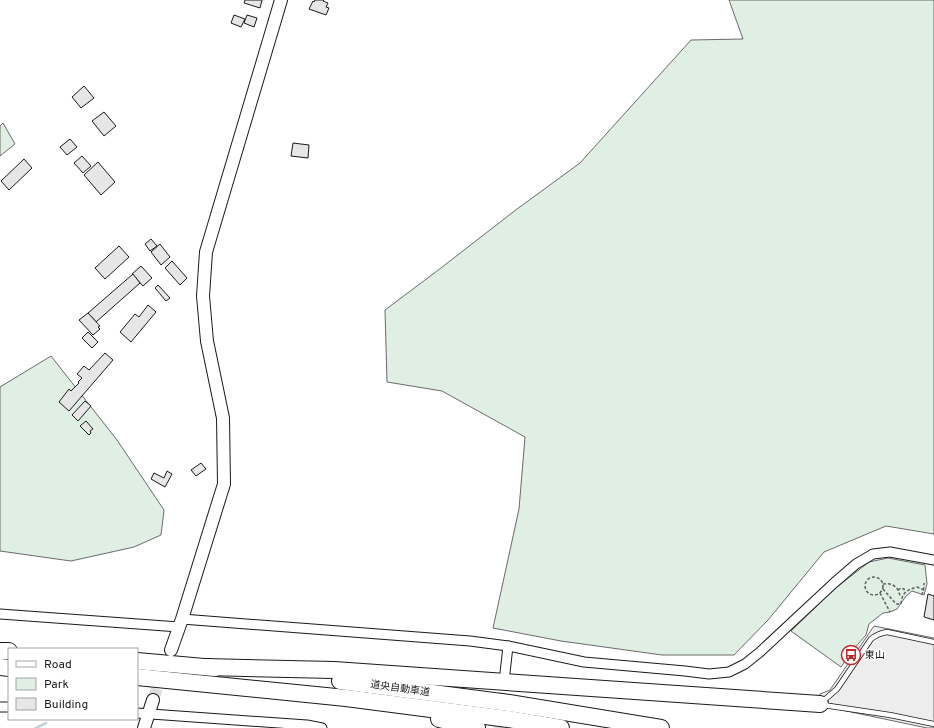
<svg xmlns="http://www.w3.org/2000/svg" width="934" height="728" font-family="Overpass,'Noto Sans JP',sans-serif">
<rect width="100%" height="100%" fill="#fff"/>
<g fill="#e0efe3" stroke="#6a6a6a">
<polygon points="729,0 934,0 934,534 886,526 824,552 768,620 734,655 662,655 561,641 493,628 519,509 525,437 442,391 387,382 385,310 437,271 517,209 580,163 691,40 743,39"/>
<polygon points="3,123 15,144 0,156 0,126"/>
<polygon points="51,356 117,440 164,510 161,535 134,547 71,561 0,551 0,387"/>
<polygon points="888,558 925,565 927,584 924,595 912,591 906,596 897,609 890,612 883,613 869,624 866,635 852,651 841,667 791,631 833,590 869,562"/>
</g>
<polygon fill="#ededed" stroke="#6a6a6a" points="874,626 934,638 934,728 927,728 818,705 820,694 830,690"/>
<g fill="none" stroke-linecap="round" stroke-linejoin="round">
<polyline stroke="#c6d2dc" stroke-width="3" points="36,728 46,723"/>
</g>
<g fill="#e6e6e6" stroke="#1a1a1a">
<polygon points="245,0 262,0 260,8 244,3"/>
<polygon points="315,0 324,0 323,1 328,3 326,7 329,8 326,15 309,9 313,1 314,2"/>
<polygon points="234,15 245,19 241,27 231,23"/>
<polygon points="247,15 257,18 254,27 244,23"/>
<polygon points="84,86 94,98 81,108 72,97"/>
<polygon points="104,112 116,126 104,136 92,121"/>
<polygon points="70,139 77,147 67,155 60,147"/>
<polygon points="293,143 309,145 308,158 291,156"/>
<polygon points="82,156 91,166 83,173 74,163"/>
<polygon points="24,159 32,168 9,190 1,181"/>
<polygon points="98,162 115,182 101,195 84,175"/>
<polygon points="151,239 157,246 150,251 145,244"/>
<polygon points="160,244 170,257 161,265 151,252"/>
<polygon points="119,246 129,257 105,279 95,268"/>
<polygon points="172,261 187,278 180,285 165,268"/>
<polygon points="141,266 152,278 143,286 132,274"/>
<polygon points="133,274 140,283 96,322 88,313"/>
<polygon points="158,285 170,298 166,301 155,288"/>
<polygon points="148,305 156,312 131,342 120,332 135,314 139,317"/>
<polygon points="88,313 100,326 98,327 100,329 93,335 79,320"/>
<polygon points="88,332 98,342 92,348 82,338"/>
<polygon points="105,353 113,360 69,411 59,402 69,389 71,391 79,383 78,382 82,378 77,374 84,366 89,370"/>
<polygon points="85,401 91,406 78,421 72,415"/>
<polygon points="86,421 93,429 90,431 91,433 89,435 80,426"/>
<polygon points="201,463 206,469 196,476 191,470"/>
<polygon points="167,471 172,474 165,487 151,479 154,473 164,478"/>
<polygon points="928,594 934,596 934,620 924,617"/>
</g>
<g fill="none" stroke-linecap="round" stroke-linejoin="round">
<polyline stroke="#ddd" stroke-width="9" stroke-dasharray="9 4.5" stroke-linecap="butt" points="498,728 505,678"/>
<polyline stroke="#ddd" stroke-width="12" stroke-dasharray="12 6" stroke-linecap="butt" points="153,700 163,671"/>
<defs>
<g id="lane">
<path d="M822,702l15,-13 34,-50c5,-4 10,-6 16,-7l47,10"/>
<polyline points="823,705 890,715 934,724"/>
</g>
<g id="street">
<polyline points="0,614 179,627"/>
<polyline points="182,619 470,641 508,646 584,662 685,671 709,674 729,672 745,664 760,652 834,583 856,564 873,554 890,552 934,560"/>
<polyline points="505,673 508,646"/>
<polyline points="0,707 9,707"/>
<polyline points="137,713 307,725 322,728"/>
</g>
<g id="secondary">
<polyline points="171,650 182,619 224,484 223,418 207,341 203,296 206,252 281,0"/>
<polyline points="144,728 153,700"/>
</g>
<g id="highway">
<polyline points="0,651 9,651"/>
<polyline points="137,661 215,668"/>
<polyline points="0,667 9,668"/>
<polyline points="205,667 334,670 820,704"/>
<polyline points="137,677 346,698 508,719 561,728"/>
<polyline points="340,681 509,703 661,728"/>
<polyline points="439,719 477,728"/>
</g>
</defs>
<use href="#lane" stroke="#1a1a1a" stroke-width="6"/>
<use href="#street" stroke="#1a1a1a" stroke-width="11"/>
<use href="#secondary" stroke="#1a1a1a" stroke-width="14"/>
<use href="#highway" stroke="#1a1a1a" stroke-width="18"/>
<g stroke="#5f5f5f" stroke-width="1.5" stroke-dasharray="3 2" stroke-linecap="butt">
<circle cx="874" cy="586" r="9"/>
<path d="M883,584c6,-1 11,0 15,6v1l2,4h2"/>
<path d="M883,589l13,15h5c1,-12 6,-14 16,-17l7,3"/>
<polyline points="898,590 901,588 904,589 905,592"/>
<polyline points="880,593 890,612"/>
<polyline points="922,595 924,587 924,583"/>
</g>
<use href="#lane" stroke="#fff" stroke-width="4.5"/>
<use href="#street" stroke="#fff" stroke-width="9"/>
<use href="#secondary" stroke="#fff" stroke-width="12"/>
<use href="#highway" stroke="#fff" stroke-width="16"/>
</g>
<defs>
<symbol id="bus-ring" viewBox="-11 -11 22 22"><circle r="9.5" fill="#fff" stroke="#c62828" stroke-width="1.5"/><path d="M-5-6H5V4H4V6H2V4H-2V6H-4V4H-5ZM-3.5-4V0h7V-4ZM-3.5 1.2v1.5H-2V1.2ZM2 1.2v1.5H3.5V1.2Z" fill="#c62828"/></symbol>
</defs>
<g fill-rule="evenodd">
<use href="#bus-ring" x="840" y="644" width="22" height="22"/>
</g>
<g text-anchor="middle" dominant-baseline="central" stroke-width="3" stroke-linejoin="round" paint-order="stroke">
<g font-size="10" fill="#1a1a1a" stroke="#fff" text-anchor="start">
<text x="865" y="655">東山</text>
</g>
<g font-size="10" fill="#1a1a1a" stroke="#fff">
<text transform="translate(400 689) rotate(8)">道央自動車道</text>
</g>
</g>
<rect x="8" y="648" width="130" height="72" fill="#ffffff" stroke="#a3a3a3"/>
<rect x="16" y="661" width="20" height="6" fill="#ffffff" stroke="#a3a3a3"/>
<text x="44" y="668" font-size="12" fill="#1a1a1a">Road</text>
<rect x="16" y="678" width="20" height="12" fill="#e0efe3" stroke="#a3a3a3"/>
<text x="44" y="688" font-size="12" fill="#1a1a1a">Park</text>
<rect x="16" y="698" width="20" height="12" fill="#e6e6e6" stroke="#a3a3a3"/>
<text x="44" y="708" font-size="12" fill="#1a1a1a">Building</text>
</svg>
